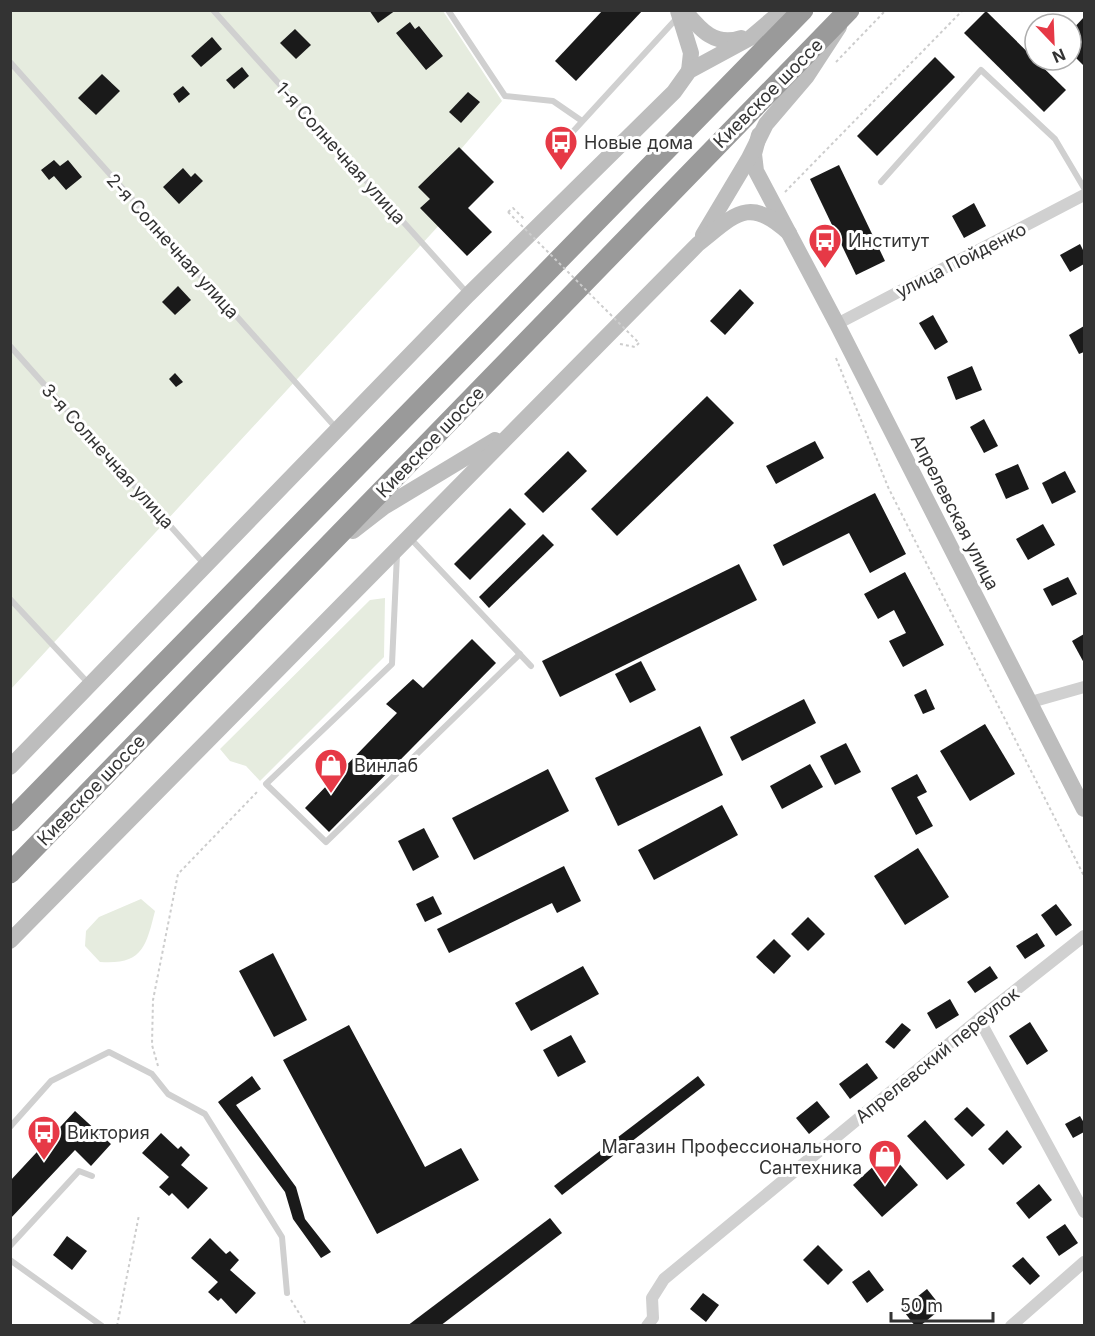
<svg xmlns="http://www.w3.org/2000/svg" width="1095" height="1336" font-family="Inter,sans-serif">
<rect width="100%" height="100%" fill="#fff"/>
<g fill="#e6ecdf">
<polygon points="11,11 443,11 502,101 456,155 443,221 11,689"/>
<polygon points="385,598 384,657 260,781 246,766 230,761 220,749 370,600"/>
<path d="M141,899l14,12c-9,36 -13,54 -55,51l-15,-16 1,-15 13,-14z"/>
</g>
<g fill="#1a1a1a">
<polygon points="369,10 396,10 378,23"/>
<polygon points="603,10 643,10 576,81 555,61"/>
<polygon points="986,11 1066,90 1044,112 964,33"/>
<polygon points="1084,17 1084,66 1071,53 1071,31"/>
<polygon points="410,22 415,29 419,26 443,56 426,70 396,33"/>
<polygon points="295,29 311,45 296,59 280,43"/>
<polygon points="212,37 222,49 201,67 191,56"/>
<polygon points="935,57 955,77 877,156 857,136"/>
<polygon points="242,67 249,76 234,89 226,80"/>
<polygon points="102,74 120,91 96,115 78,98"/>
<polygon points="183,86 190,94 179,103 173,94"/>
<polygon points="468,92 480,102 461,123 449,112"/>
<polygon points="459,147 494,182 468,208 492,232 467,256 420,208 430,199 418,187"/>
<polygon points="54,160 60,166 68,160 82,177 66,190 54,176 49,180 41,170"/>
<polygon points="839,165 885,261 856,275 810,179"/>
<polygon points="183,168 191,177 195,173 203,181 179,204 163,187"/>
<polygon points="974,203 986,226 964,238 952,216"/>
<polygon points="1080,244 1084,252 1084,264 1070,272 1060,255"/>
<polygon points="178,286 191,300 175,315 162,302"/>
<polygon points="740,289 754,303 725,335 710,321"/>
<polygon points="933,315 948,342 935,350 919,323"/>
<polygon points="1084,326 1084,352 1079,354 1069,335"/>
<polygon points="972,366 982,390 956,400 947,377"/>
<polygon points="175,373 183,382 176,387 169,379"/>
<polygon points="707,396 734,423 617,536 591,509"/>
<polygon points="984,419 998,446 984,453 970,427"/>
<polygon points="815,441 824,458 776,484 766,466"/>
<polygon points="568,451 587,471 543,513 524,494"/>
<polygon points="1018,464 1029,489 1006,499 995,474"/>
<polygon points="1065,471 1076,492 1052,504 1042,483"/>
<polygon points="875,493 906,554 870,573 849,533 783,566 773,545"/>
<polygon points="510,508 526,524 470,580 454,564"/>
<polygon points="1043,524 1055,545 1028,560 1016,539"/>
<polygon points="543,534 554,545 489,608 479,597"/>
<polygon points="739,564 757,600 560,697 542,661"/>
<polygon points="905,572 944,645 903,667 889,641 906,633 894,610 878,619 864,594"/>
<polygon points="1068,577 1077,594 1052,606 1043,589"/>
<polygon points="1084,634 1084,663 1072,641"/>
<polygon points="472,639 496,663 329,832 305,808 397,713 386,704 413,679 423,688"/>
<polygon points="641,661 656,690 630,703 615,674"/>
<polygon points="926,689 935,709 923,714 914,695"/>
<polygon points="804,699 816,723 742,761 730,737"/>
<polygon points="985,724 1015,774 970,801 940,751"/>
<polygon points="700,726 723,775 618,826 595,778"/>
<polygon points="846,743 861,772 835,785 820,756"/>
<polygon points="810,764 823,787 782,809 770,786"/>
<polygon points="548,769 569,811 474,860 452,818"/>
<polygon points="917,774 927,792 917,797 933,826 916,835 891,788"/>
<polygon points="722,805 738,835 654,880 638,850"/>
<polygon points="424,828 439,857 413,871 398,841"/>
<polygon points="918,848 949,897 905,925 874,876"/>
<polygon points="564,866 581,901 557,913 552,903 449,953 437,929"/>
<polygon points="433,896 442,914 425,922 416,904"/>
<polygon points="1056,904 1072,925 1056,936 1041,915"/>
<polygon points="808,917 825,934 808,951 791,934"/>
<polygon points="1037,933 1045,946 1025,959 1016,946"/>
<polygon points="774,939 791,956 774,974 756,957"/>
<polygon points="273,953 307,1020 274,1037 239,971"/>
<polygon points="583,966 599,994 531,1031 515,1003"/>
<polygon points="990,966 998,978 975,993 967,982"/>
<polygon points="950,999 959,1015 936,1029 927,1013"/>
<polygon points="1030,1022 1048,1051 1027,1065 1009,1036"/>
<polygon points="902,1023 911,1030 894,1049 885,1042"/>
<polygon points="349,1025 425,1167 461,1148 479,1180 377,1234 283,1060"/>
<polygon points="571,1035 586,1062 558,1077 543,1050"/>
<polygon points="867,1063 878,1078 850,1099 839,1084"/>
<polygon points="252,1076 261,1089 236,1105 296,1187 305,1219 331,1252 321,1258 293,1219 285,1192 218,1102"/>
<polygon points="698,1076 705,1085 562,1195 554,1186"/>
<polygon points="817,1101 830,1117 809,1134 796,1118"/>
<polygon points="967,1107 985,1125 972,1137 954,1119"/>
<polygon points="75,1111 111,1144 91,1166 75,1150 10,1219 10,1181"/>
<polygon points="1080,1116 1084,1123 1084,1132 1073,1138 1065,1124"/>
<polygon points="925,1120 965,1165 947,1180 907,1136"/>
<polygon points="1007,1130 1022,1147 1003,1165 988,1149"/>
<polygon points="161,1133 178,1149 181,1146 190,1155 181,1165 208,1188 188,1209 172,1193 169,1196 159,1187 169,1177 142,1153"/>
<polygon points="889,1152 918,1185 882,1217 853,1185"/>
<polygon points="1039,1184 1052,1200 1029,1219 1016,1203"/>
<polygon points="550,1218 562,1233 440,1326 407,1326"/>
<polygon points="1065,1224 1078,1243 1059,1256 1046,1237"/>
<polygon points="67,1236 87,1251 72,1270 53,1255"/>
<polygon points="210,1238 226,1254 230,1251 239,1260 230,1270 256,1293 236,1314 221,1298 218,1301 208,1292 218,1282 191,1258"/>
<polygon points="818,1245 843,1270 828,1285 803,1260"/>
<polygon points="1023,1257 1040,1276 1030,1285 1012,1266"/>
<polygon points="869,1270 884,1290 867,1303 852,1282"/>
<polygon points="927,1289 942,1308 920,1326 915,1326 902,1309"/>
<polygon points="703,1293 719,1305 706,1322 690,1309"/>
</g>
<g fill="none" stroke-linecap="round" stroke-linejoin="round">
<g stroke="#cdcdcd" stroke-width="2" stroke-dasharray="3 3" stroke-linecap="butt">
<polyline points="836,62 886,10"/>
<polyline points="785,192 963,10"/>
<polyline points="508,212 513,208 524,219"/>
<polyline points="620,344 635,347 639,343"/>
<polyline points="836,358 888,487 1084,876"/>
<polyline points="158,1066 152,1045 153,1000 178,874 259,790"/>
<polyline points="291,1300 307,1326"/>
<polyline points="117,1326 139,1215"/>
</g>
<g stroke="#d0d0d0" stroke-width="6">
<polyline points="213,10 468,294"/>
<polyline points="448,10 505,96 553,101 582,121"/>
<polyline points="10,62 337,429"/>
<polyline points="557,149 677,18"/>
<polyline points="881,182 981,70 1055,139 1084,188"/>
<polyline points="10,346 205,565"/>
<polyline points="410,538 531,666"/>
<polyline points="397,554 392,664 266,784 326,842 520,654"/>
<polyline points="10,599 90,685"/>
<polyline points="10,1127 51,1081 109,1052 152,1074 168,1094 205,1114 282,1237 287,1293"/>
<polyline points="10,1246 79,1171 92,1176"/>
<polyline points="10,1260 102,1326"/>
</g>
<g stroke="#d0d0d0" stroke-width="12">
<polyline points="837,324 1084,195"/>
<polyline points="1031,702 1084,687"/>
<polyline points="979,1019 1084,1212"/>
<polyline points="647,1326 653,1318 652,1298 664,1279 979,1019 1084,936"/>
<polyline points="1011,1326 1084,1262"/>
</g>
<g stroke="#bdbdbd" stroke-width="16">
<path d="M684,10c16,19 30,37 57,28"/>
<polyline points="678,11 691,53 689,71"/>
<polyline points="759,135 754,154 756,171 837,324 1084,809"/>
<polyline points="703,235 749,158 766,124 807,76 839,27"/>
<polyline points="353,531 384,507 495,440"/>
<polyline points="10,767 468,295 674,92 689,71 750,38 783,10"/>
<path d="M10,941l688,-697c37,-29 50,-49 91,-11"/>
</g>
<g stroke="#9a9a9a" stroke-width="21">
<polyline points="10,821 803,10"/>
<polyline points="10,873 849,10"/>
</g>
<polyline stroke="#cdcdcd" stroke-width="2" stroke-dasharray="3 3" stroke-linecap="butt" points="508,212 639,343"/>
</g>
<defs>
<symbol id="bus-pin" viewBox="-11 -11 22 30"><path d="M0 17L-7.5 6A9.5 9.5 0 1 1 7.5 6Z" fill="#e63946" stroke="#fff"/><path d="M-5-6H5V4H4V6H2V4H-2V6H-4V4H-5ZM-3.5-4V0h7V-4ZM-3.5 1.2v1.5H-2V1.2ZM2 1.2v1.5H3.5V1.2Z" fill="#fff"/></symbol>
<symbol id="shop-pin" viewBox="-11 -11 22 30"><path d="M0 17L-7.5 6A9.5 9.5 0 1 1 7.5 6Z" fill="#e63946" stroke="#fff"/><path d="M-5-2.5h2.3a2.7 3.5 0 0 1 5.4 0H5L5.5 6h-11ZM-1.5-2.5h3a1.5 2.3 0 0 0-3 0Z" fill="#fff"/></symbol>
</defs>
<g fill-rule="evenodd">
<use href="#bus-pin" x="542" y="123" width="38" height="52"/>
<use href="#bus-pin" x="806" y="221" width="38" height="52"/>
<use href="#shop-pin" x="312" y="746" width="38" height="52"/>
<use href="#bus-pin" x="25" y="1113" width="38" height="52"/>
<use href="#shop-pin" x="866" y="1137" width="38" height="52"/>
</g>
<g text-anchor="middle" dominant-baseline="central" stroke-width="6" stroke-linejoin="round" paint-order="stroke">
<g font-size="18" fill="#333" stroke="#fff">
<text transform="translate(768 93) rotate(-45)">Киевское шоссе</text>
<text transform="translate(341 153) rotate(48)">1-я Солнечная улица</text>
<text transform="translate(173 246) rotate(48)">2-я Солнечная улица</text>
<text transform="translate(961 260) rotate(-27)">улица Пойденко</text>
<text transform="translate(430 442) rotate(-46)">Киевское шоссе</text>
<text transform="translate(108 456) rotate(48)">3-я Солнечная улица</text>
<text transform="translate(955 512) rotate(63)">Апрелевская улица</text>
<text transform="translate(91 790) rotate(-46)">Киевское шоссе</text>
<text transform="translate(937 1055) rotate(-39)">Апрелевский переулок</text>
</g>
<g font-size="18" fill="#333" stroke="#fff" text-anchor="start">
<text x="584" y="142">Новые дома</text>
<text x="848" y="240">Институт</text>
<text x="354" y="765">Винлаб</text>
<text x="67" y="1132">Виктория</text>
<text x="862" y="1146" text-anchor="end">Магазин Профессионального<tspan x="862" dy="21">Сантехника</tspan></text>
</g>
</g>
<rect width="1095" height="1336" fill="none" stroke="#333333" stroke-width="24"/>
<g transform="translate(1053 42) rotate(157)"><circle r="28" fill="#ffffff" stroke="#adadad" stroke-width="1.5"/>
<path d="M0-4.5L10 22L0 15L-10 22Z" fill="#e63946"/>
<text y="-9" font-size="16" font-weight="bold" text-anchor="middle" fill="#333333">N</text>
</g>
<path d="M891 1312v9h102v-9" fill="none" stroke="#333333" stroke-width="3"/>
<text x="900" y="1312" font-size="18" fill="#333333" stroke="#ffffff" stroke-width="4.5" paint-order="stroke">50 m</text>
</svg>
